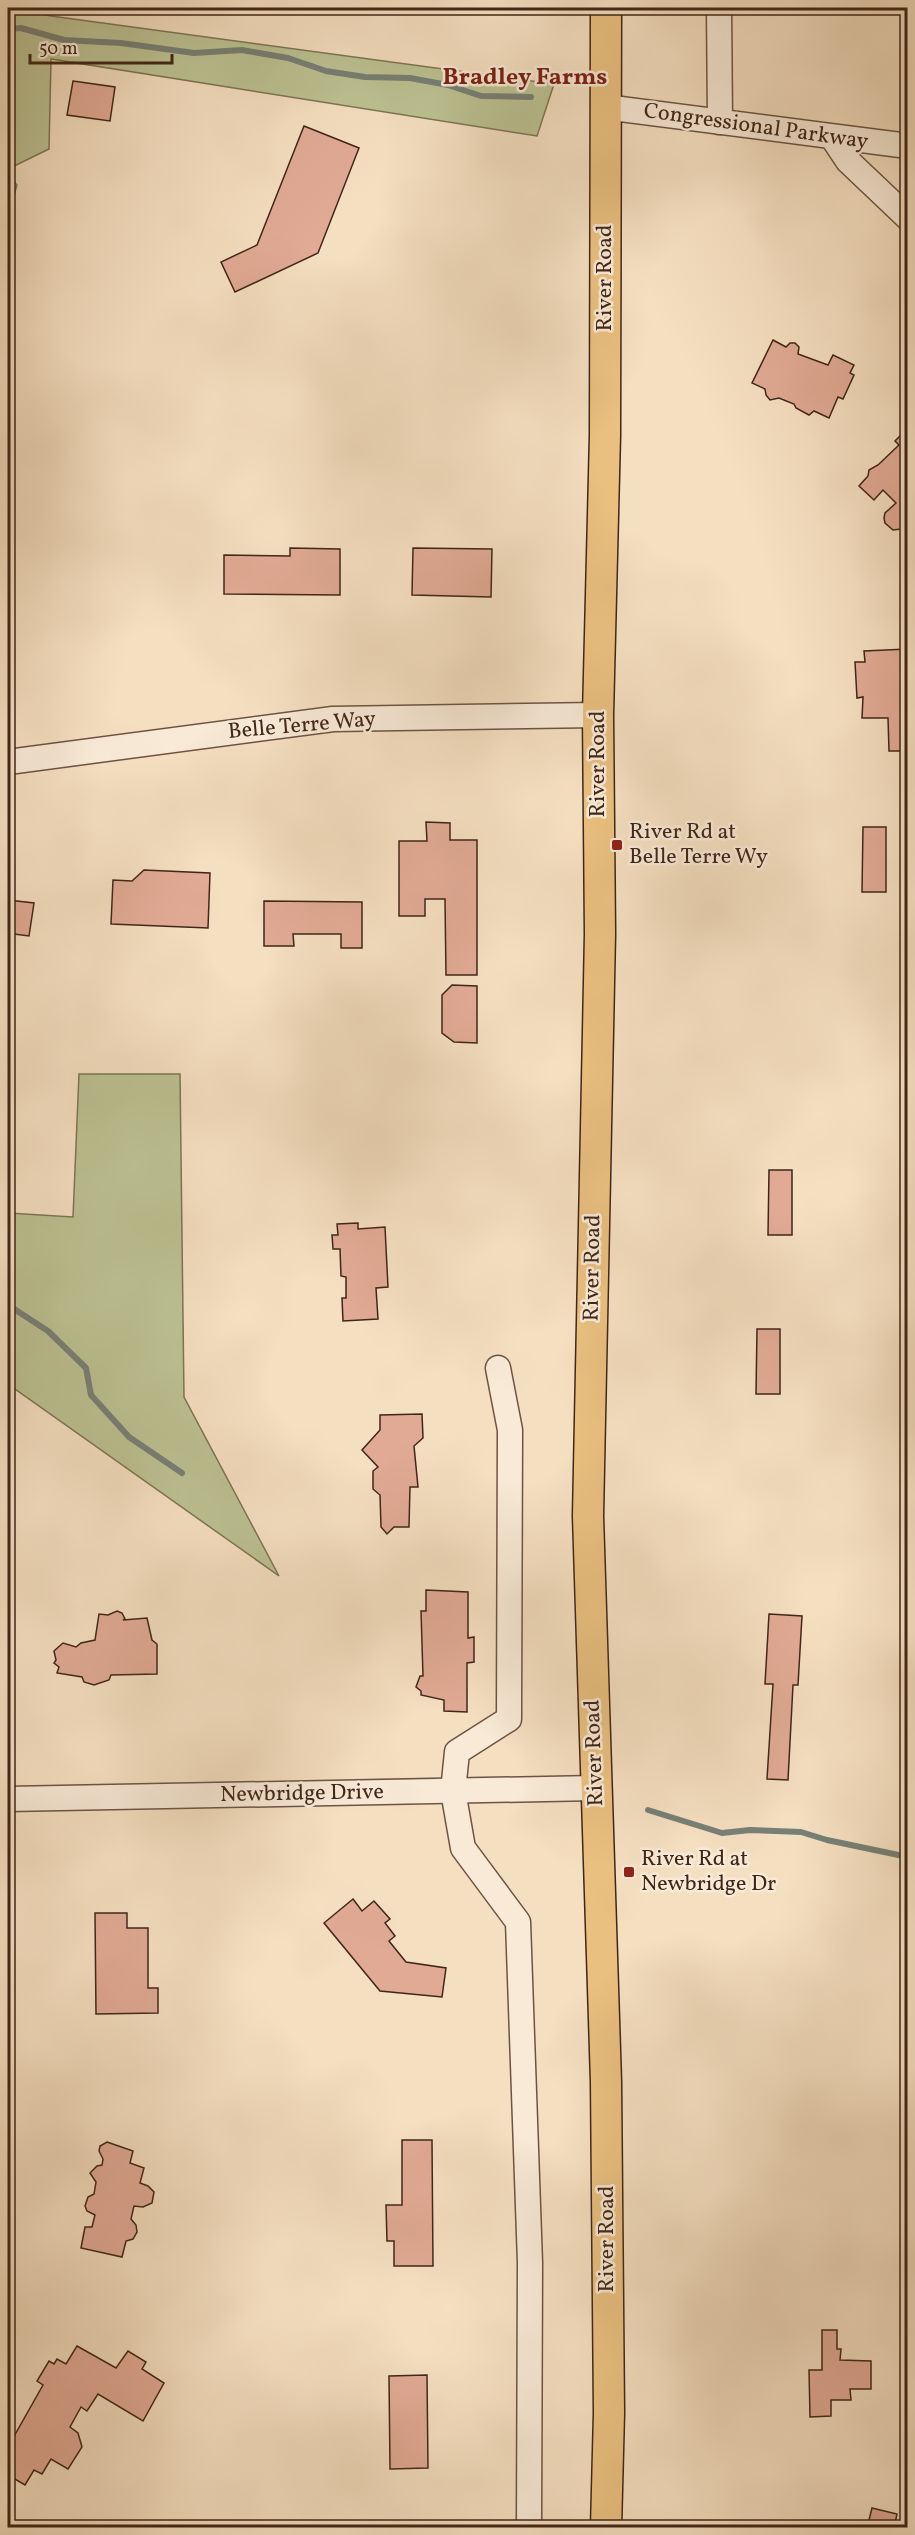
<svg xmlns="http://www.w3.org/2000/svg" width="915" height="2535" font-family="Vollkorn,serif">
<rect width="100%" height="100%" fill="#f5dfc1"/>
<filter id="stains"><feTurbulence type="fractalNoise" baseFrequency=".00333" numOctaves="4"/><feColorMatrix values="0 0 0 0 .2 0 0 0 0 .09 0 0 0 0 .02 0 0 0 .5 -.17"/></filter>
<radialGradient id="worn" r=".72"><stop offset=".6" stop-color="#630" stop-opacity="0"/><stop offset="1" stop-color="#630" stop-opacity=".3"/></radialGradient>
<g fill="#bcc293" stroke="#7e7456" stroke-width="1.5">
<polygon points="8,8 51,16 554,84 537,136 51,59 49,149 8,169"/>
<polygon points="79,1074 180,1074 184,1397 279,1576 8,1384 8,1213 73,1217"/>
</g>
<polygon fill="#9cbcb4" stroke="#778076" stroke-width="1.5" points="8,175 17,185 8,218"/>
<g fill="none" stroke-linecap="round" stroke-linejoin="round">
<g stroke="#778076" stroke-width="6">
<polyline points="8,29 21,28 64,40 121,43 194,53 242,50 288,58 326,71 365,77 410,78 448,85 481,96 531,97"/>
<polyline points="8,1305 48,1331 86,1368 91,1395 129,1437 182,1473"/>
<polyline points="648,1810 722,1833 750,1830 801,1832 827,1840 908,1857"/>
</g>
</g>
<g fill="#e1aa95" stroke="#402618" stroke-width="1.5">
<polygon points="73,81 115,87 110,121 67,115"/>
<polygon points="304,126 359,148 318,253 235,292 221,262 257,245"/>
<polygon points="773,340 786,347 790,343 795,343 799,347 798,354 828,365 833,355 854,365 850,373 854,375 843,399 838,397 829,418 814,411 809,415 796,408 794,404 779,398 770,400 766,395 765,389 752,383"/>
<polygon points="906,430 908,522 901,529 893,530 885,523 884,518 885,513 896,503 883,490 874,500 859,486 868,476 869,470 878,465 899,445 895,441"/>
<polygon points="290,548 340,549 340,595 224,594 224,555 290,556"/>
<polygon points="413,548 492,549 491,597 412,595"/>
<polygon points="907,649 908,751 889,751 888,718 862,718 863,697 857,698 855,662 865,662 864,651"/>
<polygon points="426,822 450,823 450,840 477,840 477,975 446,975 445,899 425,899 425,916 399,916 399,841 427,841"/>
<polygon points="863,827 886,827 886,892 862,892"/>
<polygon points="144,870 210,873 208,928 111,924 113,880 132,881"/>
<polygon points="8,900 34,903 29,936 14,934 8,937"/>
<polygon points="264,901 362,902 362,948 341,948 341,934 293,934 294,946 264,946"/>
<polygon points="452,985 477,986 477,1043 454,1042 442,1033 442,995"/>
<polygon points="769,1170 792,1170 792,1235 768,1235"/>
<polygon points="358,1223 358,1229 385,1227 388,1287 376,1288 378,1319 343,1321 342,1298 346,1298 346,1277 341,1276 340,1249 333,1249 332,1235 338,1235 337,1224"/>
<polygon points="757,1329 780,1329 780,1394 756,1394"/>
<polygon points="422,1414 423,1438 414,1446 418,1487 410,1487 409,1527 394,1527 387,1534 381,1527 380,1495 373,1489 373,1471 378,1467 362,1450 380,1430 380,1415"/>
<polygon points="426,1590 468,1592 468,1638 474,1637 474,1662 467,1663 467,1712 444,1711 444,1700 421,1695 421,1691 416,1687 420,1676 423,1676 421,1611 426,1611"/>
<polygon points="117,1611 122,1613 125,1619 123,1620 147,1618 152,1640 157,1644 157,1674 111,1675 109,1680 94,1685 84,1682 82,1677 57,1673 59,1667 54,1663 56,1660 54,1651 63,1643 76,1647 81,1643 95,1640 99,1614 108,1615"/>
<polygon points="769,1614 802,1616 798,1685 793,1685 788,1780 767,1779 773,1684 765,1684"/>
<polygon points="8,1627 12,1627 8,1660"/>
<polygon points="353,1899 362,1911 374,1901 390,1919 385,1923 395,1936 389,1941 406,1962 446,1968 442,1997 380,1991 324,1923"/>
<polygon points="95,1913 127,1913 127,1928 148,1928 148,1988 158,1988 158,2013 96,2014"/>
<polygon points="402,2140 432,2140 433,2266 394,2266 394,2241 387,2241 386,2205 402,2205"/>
<polygon points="107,2142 133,2151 130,2163 144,2168 140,2183 148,2186 154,2192 152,2203 143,2207 134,2206 131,2219 136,2225 137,2232 133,2239 126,2241 122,2257 81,2248 85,2227 92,2227 95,2215 87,2211 85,2206 88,2197 94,2194 96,2182 90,2173 97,2166 102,2165 103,2159 99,2151 100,2146"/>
<polygon points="822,2330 837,2330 837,2349 841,2349 840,2360 871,2361 871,2389 850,2389 851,2400 831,2400 831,2416 810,2417 809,2370 822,2370"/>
<polygon points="77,2346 116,2368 128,2351 146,2362 142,2369 164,2383 143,2421 98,2394 87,2411 81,2407 70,2427 78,2433 82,2447 68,2469 51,2459 42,2474 34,2470 25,2485 8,2475 8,2447 43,2385 37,2381 49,2361 54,2364 57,2359 66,2364"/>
<polygon points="427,2375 428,2468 390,2469 389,2376"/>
<polygon points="872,2508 897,2514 894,2528 867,2528"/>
</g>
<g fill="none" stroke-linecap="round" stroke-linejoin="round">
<defs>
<g id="minor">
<polyline points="719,8 720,122"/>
<polyline points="605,107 908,146"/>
<polyline points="832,137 848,161 908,218"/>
<polyline points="8,762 333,719 598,715"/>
<polyline points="498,1368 510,1430 509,1719 457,1752 453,1791 463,1848 518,1922 530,2263 529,2528"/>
<polyline points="8,1799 596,1788"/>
</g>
<polyline id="major" points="606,2528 609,2413 606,2082 588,1516 600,934 598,715 605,435 606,8"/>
</defs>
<use href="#minor" stroke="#6d5442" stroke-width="27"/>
<use href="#major" stroke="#402618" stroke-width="33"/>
<use href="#minor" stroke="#f8ead7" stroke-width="24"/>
<use href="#major" stroke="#eac080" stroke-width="30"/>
</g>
<g fill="#8f2418" stroke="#f8ead7" stroke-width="2">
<rect x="611" y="839" width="12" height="12" rx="3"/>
<rect x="623" y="1866" width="12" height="12" rx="3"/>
</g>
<g text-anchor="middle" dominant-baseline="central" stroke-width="5" stroke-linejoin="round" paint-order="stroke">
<g font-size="22" fill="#402618" stroke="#f8ead7">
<text transform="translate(756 127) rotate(8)">Congressional Parkway</text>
<text transform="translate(605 278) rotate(-90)">River Road</text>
<text transform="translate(302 726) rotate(-5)">Belle Terre Way</text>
<text transform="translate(598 764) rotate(-90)">River Road</text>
<text transform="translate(593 1268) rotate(-89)">River Road</text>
<text transform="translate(595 1753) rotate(-92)">River Road</text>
<text transform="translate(302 1794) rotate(-1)">Newbridge Drive</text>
<text transform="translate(607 2239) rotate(-90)">River Road</text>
</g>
<g font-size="22" fill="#402618" stroke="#f8ead7" text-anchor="start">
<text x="629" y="832">River Rd at<tspan x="629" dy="25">Belle Terre Wy</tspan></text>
<text x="641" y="1859">River Rd at<tspan x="641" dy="25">Newbridge Dr</tspan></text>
</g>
<g font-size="24" font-weight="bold" fill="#7a1f14" stroke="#f8ead7">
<text x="525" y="78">Bradley Farms</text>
</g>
</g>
<rect width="915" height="2535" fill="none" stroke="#f5dfc1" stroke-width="30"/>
<rect x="9" y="9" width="897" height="2517" fill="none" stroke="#402618" stroke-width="3"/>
<rect x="15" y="15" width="885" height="2505" fill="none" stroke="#402618" stroke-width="1.5"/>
<path d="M30 54v9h142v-9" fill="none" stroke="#402618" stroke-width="3"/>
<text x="39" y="54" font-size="18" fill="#402618" stroke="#f8ead7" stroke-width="4.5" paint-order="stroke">50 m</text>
<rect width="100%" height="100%" filter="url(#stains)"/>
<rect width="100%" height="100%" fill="url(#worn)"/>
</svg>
